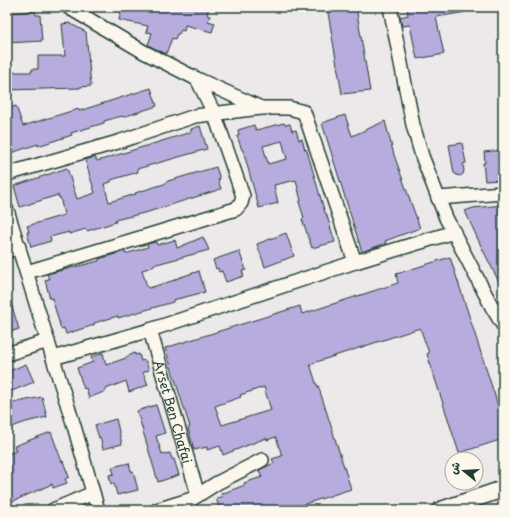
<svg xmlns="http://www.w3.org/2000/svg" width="510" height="517" font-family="'Playpen Sans','Playpen Sans Arabic',sans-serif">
<rect width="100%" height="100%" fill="#ede8e9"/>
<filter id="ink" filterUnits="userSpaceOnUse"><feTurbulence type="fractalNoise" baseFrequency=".025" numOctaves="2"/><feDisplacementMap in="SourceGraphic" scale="8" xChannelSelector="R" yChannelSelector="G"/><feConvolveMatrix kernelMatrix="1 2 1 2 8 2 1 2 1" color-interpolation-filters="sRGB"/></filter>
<g filter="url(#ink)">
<g fill="#b7acdd" stroke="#1f3d34" fill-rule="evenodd">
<polygon points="122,7 209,7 207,15 210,16 208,21 215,23 212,32 185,25 184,31 181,30 179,34 177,34 175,39 172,38 166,54 148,45 152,33 146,32 148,26 119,20"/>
<polygon points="327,7 356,7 370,91 342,94"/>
<polygon points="407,7 466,7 466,12 436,17 444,54 417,59 410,25 402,26 400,17 408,15"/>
<polygon points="35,11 36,15 40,15 42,41 7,43 7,13"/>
<polygon points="69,23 86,32 91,86 80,87 80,88 7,90 7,77 11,77 11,72 32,72 32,69 38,69 38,56 65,56 62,24"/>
<polygon points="151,88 157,106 123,117 122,116 104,121 104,123 71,133 72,135 38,146 38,144 11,153 9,146 7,147 7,109 16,106 23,126 78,109 79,111"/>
<polygon points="345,115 352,136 385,121 394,155 420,228 385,241 386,243 362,252 322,123"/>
<path d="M284,123l1,2 5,-1 2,7 4,-1 3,10 3,-1 3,11 1,-1 1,2 18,62h1l9,29 -23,6 -10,-29 2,-1 -5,-16 2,-1 -5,-21 -22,5 4,18 -19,5 -16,-58h-1l-5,-14 2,-1 -1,-5 16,-5 2,5zM282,141l5,18 -19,5 -5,-18z"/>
<polygon points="200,126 207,149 137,169 138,172 111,180 111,182 104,184 109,202 136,194 135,193 164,184 168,181 216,167 220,179 218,180 221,189 148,212 115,220 116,222 87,231 86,229 69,234 69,232 50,237 51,241 31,247 27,232 29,232 27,226 64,215 60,197 59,198 58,195 20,207 14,186 67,168 77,199 95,193 85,160 95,157 97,161 104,159 191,132 191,129"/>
<polygon points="462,143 466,163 463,164 464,171 463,174 460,176 457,175 454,173 449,145"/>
<polygon points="503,150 503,177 499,178 499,180 485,181 483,163 485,163 484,152"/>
<polygon points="503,205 503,290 481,246 465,211 473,208"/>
<polygon points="286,233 294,256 265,267 257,244"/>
<polygon points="203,237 209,250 153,265 153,267 142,270 147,287 149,288 175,280 175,279 199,271 205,292 173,300 173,302 118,318 118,316 94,323 94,325 66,334 64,328 61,329 52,298 50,299 45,280 49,279 47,274 99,261 99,259 125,251 125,254 148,247 147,244 156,242 157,245 175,240 177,248"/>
<polygon points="239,251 246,270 242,271 244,276 226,282 222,271 219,272 218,268 216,269 213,260"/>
<path d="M450,257l53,164v18l-44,14 -32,-99 2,-1 -9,-25 -110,36 7,22 1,-1 33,104 -49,16 2,3 -7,2h-77l-4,-12 6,-1 -1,-3 24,-9 -1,-2 18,-6 -3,-7 15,-7 -2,-4 10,-3 -6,-19 -9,3 -1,-2 -43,17 -3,-9 -13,4v-3l-13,3 -6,-22 2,-1 -25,-79 135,-42 2,8 96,-31 -2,-9zM264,387l7,23 -49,15 -7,-19 26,-9 -1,-2z"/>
<polygon points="7,297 9,297 19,329 7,333"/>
<polygon points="103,353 106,365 126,358 126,357 135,353 135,355 139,354 141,361 145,360 149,370 143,372 148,385 129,392 126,381 106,389 106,391 89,398 86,388 84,389 77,368 93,362 91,357"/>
<polygon points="26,364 34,382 7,393 7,372"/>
<polygon points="42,397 47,417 26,422 12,427 7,413 7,404"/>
<polygon points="156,405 165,433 156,436 162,454 164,453 164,454 170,453 172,459 174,459 179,475 158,482 137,411"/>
<polygon points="116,419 122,444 103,449 100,437 99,438 95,425"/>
<polygon points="51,432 62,462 63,461 69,477 65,479 67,483 53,488 52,484 7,504 7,491 12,489 7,478 7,454 16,451 14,446"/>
<polygon points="129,463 131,471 133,471 138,490 117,495 114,483 111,484 109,475 114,474 112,467"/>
</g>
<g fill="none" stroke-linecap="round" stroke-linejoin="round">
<defs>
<g id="minor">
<polyline points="68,7 144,52 197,79 261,108"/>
<polyline points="390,7 413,125 422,156 446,218 492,307 503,325"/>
<polyline points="7,174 118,142 195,116 261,108 289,108 304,112 355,262"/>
<polyline points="438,198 503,193"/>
<polyline points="7,210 74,426 98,510"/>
<polyline points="7,251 19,247"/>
<polyline points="27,272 236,209 241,203 243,196 214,113 197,79"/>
<path id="s1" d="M150,330l48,165"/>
<polyline points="7,354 48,341"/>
<polyline points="53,358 150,330 355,262 454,232"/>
<polyline points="53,510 93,493"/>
<polyline points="157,510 192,499 217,483 262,460"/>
</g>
<polyline id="major" points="441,510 503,489"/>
</defs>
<use href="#minor" stroke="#1f3d34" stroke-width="16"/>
<use href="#major" stroke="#1f3d34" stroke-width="19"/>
<use href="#minor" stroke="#fbf7ec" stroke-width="13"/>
<use href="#major" stroke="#fbf7ec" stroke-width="16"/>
</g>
</g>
<g text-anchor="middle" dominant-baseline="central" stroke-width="3.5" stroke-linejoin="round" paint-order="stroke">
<g font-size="13" fill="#1f3d34" stroke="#fbf7ec">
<text stroke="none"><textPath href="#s1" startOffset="85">Arset Ben Chafai</textPath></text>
</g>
</g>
<rect width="510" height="517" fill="none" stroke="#fbf7ec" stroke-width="24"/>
<rect x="12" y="12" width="486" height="493" fill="none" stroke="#1f3d34" stroke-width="1.5" filter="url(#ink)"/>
<g transform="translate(464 471) rotate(288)"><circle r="19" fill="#fbf7ec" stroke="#a3ada2"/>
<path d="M0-3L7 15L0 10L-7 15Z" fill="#1f3d34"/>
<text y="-6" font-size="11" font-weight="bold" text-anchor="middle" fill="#1f3d34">ش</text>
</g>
</svg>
